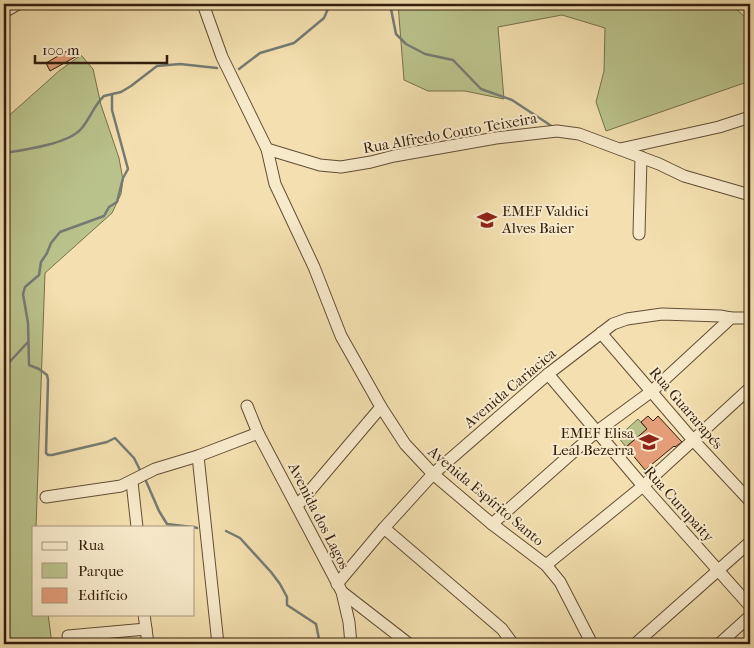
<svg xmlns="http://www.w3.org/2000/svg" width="754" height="648" font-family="'IM FELL French Canon',serif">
<rect width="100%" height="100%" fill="#f3dfaf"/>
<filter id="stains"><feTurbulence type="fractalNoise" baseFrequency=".004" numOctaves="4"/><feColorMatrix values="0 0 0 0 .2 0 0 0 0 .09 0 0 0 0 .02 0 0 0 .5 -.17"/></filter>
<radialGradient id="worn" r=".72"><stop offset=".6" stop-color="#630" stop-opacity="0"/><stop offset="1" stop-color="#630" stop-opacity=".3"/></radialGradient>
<g fill="#bac28b" stroke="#76704c">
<polygon points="398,4 731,4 750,22 750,81 606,131 596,102 604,71 605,28 562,15 498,27 504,99 465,91 428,91 404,80"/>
<polygon points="81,55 93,69 101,105 119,158 123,180 121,194 112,213 45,273 36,527 34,527 34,614 48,614 52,644 4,644 4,120 59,71"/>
<polygon points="638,419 647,429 626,447 618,437"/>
</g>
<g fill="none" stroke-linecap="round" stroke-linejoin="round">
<g stroke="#757b73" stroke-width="2.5">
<polyline points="390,4 396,34 406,44 425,54 453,60 481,89 512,100 553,127"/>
<polyline points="239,69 260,53 294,43 324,18 330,4"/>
<polyline points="112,94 112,110 128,169 123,178 117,202 109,207 104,216 60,232 51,243 47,253 41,262 39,275 25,287 23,294 28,323 29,365 39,369 47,375 48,380 46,453 48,455 52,455 107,442 115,438 134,458 141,472"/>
<path d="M4,153c20,-3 64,-9 77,-24 9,-10 13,-24 23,-33l17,-4 10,-6 26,-20 23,-2 37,4"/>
<polyline points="4,368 28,342"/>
<polyline points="146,481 159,511 167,524 192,527"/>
<polyline points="194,527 197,528"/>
<polyline points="226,531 240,538 271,572 280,584 287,597 287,605 316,624 320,644"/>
</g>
</g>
<g fill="#e39d79" stroke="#321e0d">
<polygon points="72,48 77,56 50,71 46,63"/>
<polygon points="648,416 653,421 658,416 682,442 675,447 674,446 645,470 626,447 647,429 641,422"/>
</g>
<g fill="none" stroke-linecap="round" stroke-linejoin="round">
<defs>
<g id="minor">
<polyline points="203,4 222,57 267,149 275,184 314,267 341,336 381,407 405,444 433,474 492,524 546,565 560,582 592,644"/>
<polyline points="4,12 18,4"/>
<polyline points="267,149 320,165 341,167 371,162 394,156 496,138 557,131 579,134 659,164 684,176 750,195"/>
<polyline points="620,149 719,127 750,117"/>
<polyline points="639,234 641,157"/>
<polyline points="601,333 693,440 750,501"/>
<polyline points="548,374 643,486 750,606"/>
<polyline points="247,406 258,433 342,592 349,622 351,644"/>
<polyline points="198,456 218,644"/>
<polyline points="132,482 137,527"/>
<polyline points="46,497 121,486 155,469 198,456 258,433"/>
<polyline points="297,506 381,407"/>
<polyline points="492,524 596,432 652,391 731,318"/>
<polyline points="384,528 502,629 513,644"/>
<polyline points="546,565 643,486 750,388"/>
<polyline points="337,584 384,528 433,474 548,374 613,324 627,319 662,314 720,316 731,318 746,318 750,320"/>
<polyline points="342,592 409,644"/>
<polyline points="144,614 148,644"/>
<polyline points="68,636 146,629"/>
<polyline points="635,644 750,542"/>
<polyline points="719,644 750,616"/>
</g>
</defs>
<use href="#minor" stroke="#624e36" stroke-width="13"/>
<use href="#minor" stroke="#f7eacb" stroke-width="11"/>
</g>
<defs>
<symbol id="school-bare" viewBox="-9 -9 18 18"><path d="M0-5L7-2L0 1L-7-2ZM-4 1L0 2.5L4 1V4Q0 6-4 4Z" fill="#8f2418" stroke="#f7eacb" stroke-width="2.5" paint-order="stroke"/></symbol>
</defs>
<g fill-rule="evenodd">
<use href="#school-bare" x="473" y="206" width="28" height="28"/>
<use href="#school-bare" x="635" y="428" width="28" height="28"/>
</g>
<g text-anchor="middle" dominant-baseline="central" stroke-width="4" stroke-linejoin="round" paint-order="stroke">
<g font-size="15" fill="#321e0d" stroke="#f7eacb">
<text transform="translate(450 133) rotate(-10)">Rua Alfredo Couto Teixeira</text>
<text transform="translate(510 388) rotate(-40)">Avenida Cariacica</text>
<text transform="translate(686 408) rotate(49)">Rua Guararapés</text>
<text transform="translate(486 496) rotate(40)">Avenida Espírito Santo</text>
<text transform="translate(679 504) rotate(48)">Rua Curupaity</text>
<text transform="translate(319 516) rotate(63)">Avenida dos Lagos</text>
</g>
<g font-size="15" fill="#321e0d" stroke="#f7eacb" text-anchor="start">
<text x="502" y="211">EMEF Valdici<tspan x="502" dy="17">Alves Baier</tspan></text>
<text x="634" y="433" text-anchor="end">EMEF Elisa<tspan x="634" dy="17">Leal Bezerra</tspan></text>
</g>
</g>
<rect width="754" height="648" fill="none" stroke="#f3dfaf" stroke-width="20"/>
<rect x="5" y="5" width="744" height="638" fill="none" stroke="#321e0d" stroke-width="2.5"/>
<rect x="10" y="10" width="734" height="628" fill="none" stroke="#321e0d"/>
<rect x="32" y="526" width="162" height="90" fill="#f7eacb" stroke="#a8987f"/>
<rect x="42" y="542" width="25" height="8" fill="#f7eacb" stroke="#a8987f"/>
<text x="78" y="550" font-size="15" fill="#321e0d">Rua</text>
<rect x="42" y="563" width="25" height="15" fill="#bac28b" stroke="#a8987f"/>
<text x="78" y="576" font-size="15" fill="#321e0d">Parque</text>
<rect x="42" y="588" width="25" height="15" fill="#e39d79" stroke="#a8987f"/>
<text x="78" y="600" font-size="15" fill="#321e0d">Edifício</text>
<path d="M35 55v8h132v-8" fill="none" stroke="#321e0d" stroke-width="2.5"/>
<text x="42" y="55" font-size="15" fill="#321e0d" stroke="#f7eacb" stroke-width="4" paint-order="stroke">100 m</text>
<rect width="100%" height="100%" filter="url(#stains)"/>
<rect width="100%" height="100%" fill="url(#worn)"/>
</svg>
